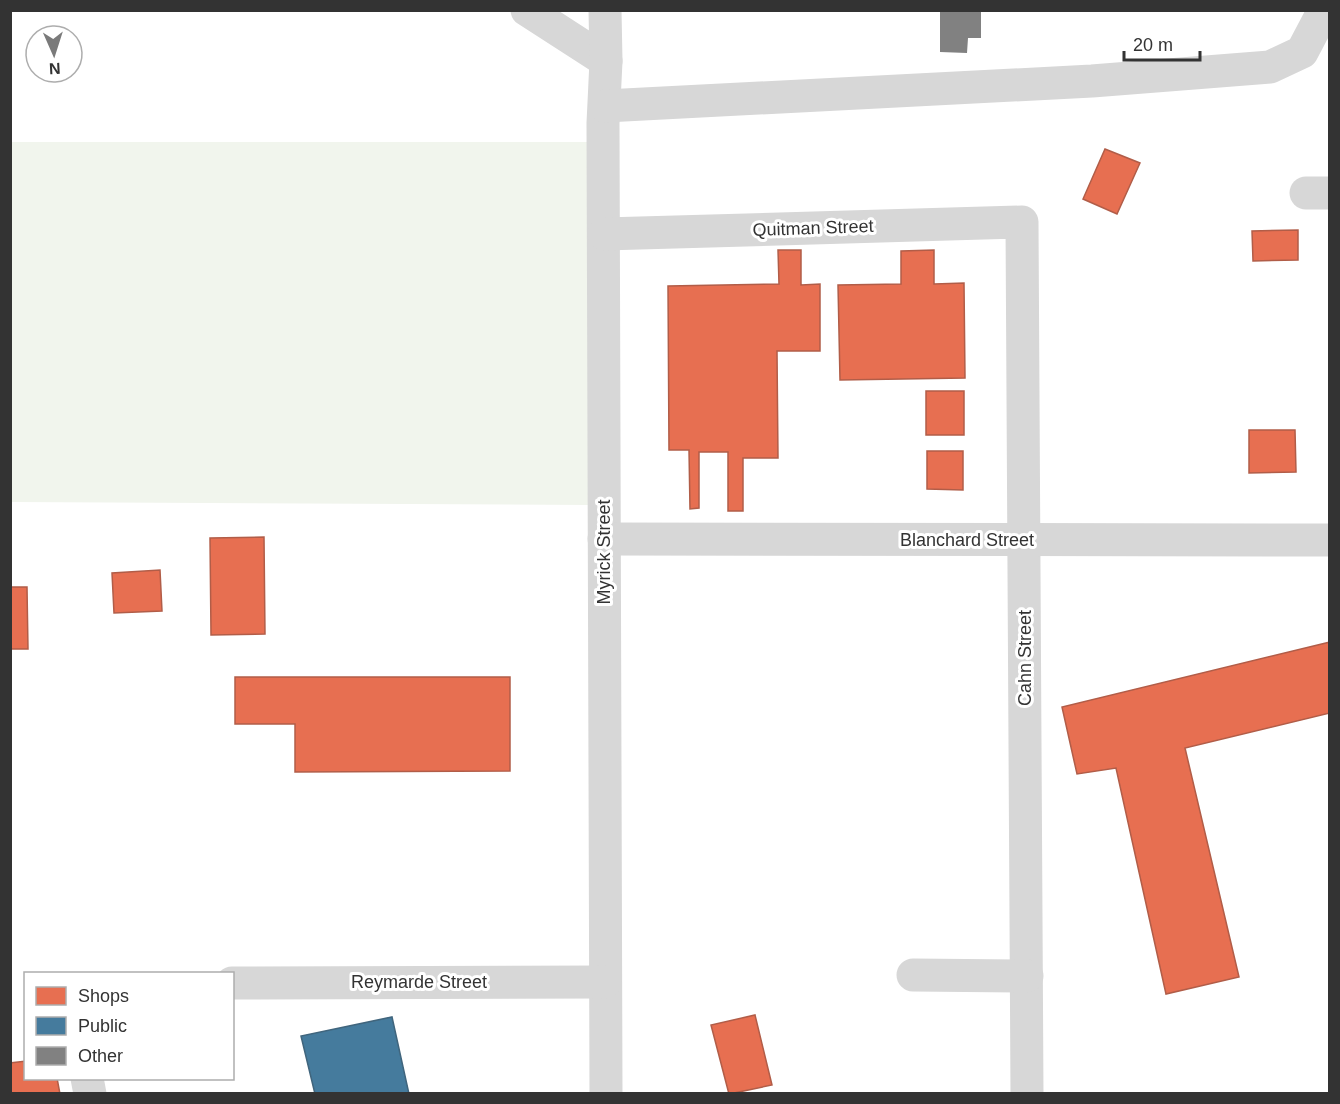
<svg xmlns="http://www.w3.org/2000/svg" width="1340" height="1104" font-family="Helvetica,sans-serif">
<rect width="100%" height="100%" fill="#fff"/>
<polygon fill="#f1f5ed" points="11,142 590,142 591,505 11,502"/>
<g fill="#e76f51" stroke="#b15d48" stroke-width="1.5">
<polygon points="1105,149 1140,163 1117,214 1083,199"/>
<polygon points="1298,230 1298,260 1253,261 1252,231"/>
<polygon points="778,250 801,250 801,285 820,284 820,351 777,351 778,458 743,458 743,511 728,511 728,452 699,452 699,508 690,509 689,450 669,450 668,286 779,284"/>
<polygon points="934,250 934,284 964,283 965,378 840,380 838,285 901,284 901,251"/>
<rect x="926" y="391" width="38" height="44"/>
<polygon points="1249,430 1295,430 1296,472 1249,473"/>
<polygon points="927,451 963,451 963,490 927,489"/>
<polygon points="264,537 265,634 211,635 210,538"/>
<polygon points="160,570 162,611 114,613 112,573"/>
<polygon points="10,587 27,587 28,649 10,649"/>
<polygon points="1330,642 1330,713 1185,748 1239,977 1166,994 1116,768 1077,774 1062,707"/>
<polygon points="235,677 510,677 510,771 295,772 295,724 235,724"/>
<polygon points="755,1015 772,1085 729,1094 711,1025"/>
<polygon points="26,1061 26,1078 57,1078 60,1094 10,1094 10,1063"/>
</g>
<polygon fill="#457b9d" stroke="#40657d" stroke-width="1.5" points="392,1017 409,1094 315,1094 301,1036"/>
<polygon fill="#818181" points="940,10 981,10 981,38 968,38 967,53 940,52"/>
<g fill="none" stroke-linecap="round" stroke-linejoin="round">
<g stroke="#d7d7d7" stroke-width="33">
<polyline points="527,10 606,61"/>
<polyline points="605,10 606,61 603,123 606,1094"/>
<polyline points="605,106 1092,81 1270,67 1302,52 1322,14 1322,10"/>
<polyline points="1306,193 1330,193"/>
<polyline points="604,234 1022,222 1027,1094"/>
<polyline points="604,539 1330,540"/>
<polyline points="913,975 1027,976"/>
<polyline points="232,983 605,982"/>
<polyline points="87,1078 90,1094"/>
</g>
</g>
<g text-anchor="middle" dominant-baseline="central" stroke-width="6" stroke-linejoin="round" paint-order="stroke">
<g font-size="18" fill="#333" stroke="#fff">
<text transform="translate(813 228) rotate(-2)">Quitman Street</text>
<text x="967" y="540">Blanchard Street</text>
<text transform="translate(604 552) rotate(-90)">Myrick Street</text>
<text transform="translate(1025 658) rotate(-90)">Cahn Street</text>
<text x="419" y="982">Reymarde Street</text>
</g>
</g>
<rect width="1340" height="1104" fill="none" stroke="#333333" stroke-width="24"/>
<rect x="24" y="972" width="210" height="108" fill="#ffffff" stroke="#adadad" stroke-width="1.5"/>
<rect x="36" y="987" width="30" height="18" fill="#e76f51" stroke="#adadad" stroke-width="1.5"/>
<text x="78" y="1002" font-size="18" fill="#333333">Shops</text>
<rect x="36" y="1017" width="30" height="18" fill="#457b9d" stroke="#adadad" stroke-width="1.5"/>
<text x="78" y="1032" font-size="18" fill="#333333">Public</text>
<rect x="36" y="1047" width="30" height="18" fill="#818181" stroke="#adadad" stroke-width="1.5"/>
<text x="78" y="1062" font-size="18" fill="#333333">Other</text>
<g transform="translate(54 54) rotate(177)"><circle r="28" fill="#ffffff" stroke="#adadad" stroke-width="1.5"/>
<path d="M0-4.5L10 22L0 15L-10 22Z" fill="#7a7a7a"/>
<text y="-9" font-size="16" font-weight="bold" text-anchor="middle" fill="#333333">N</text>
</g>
<path d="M1124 51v9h76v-9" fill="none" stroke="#333333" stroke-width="3"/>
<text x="1133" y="51" font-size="18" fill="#333333" stroke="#ffffff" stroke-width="4.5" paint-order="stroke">20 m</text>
</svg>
